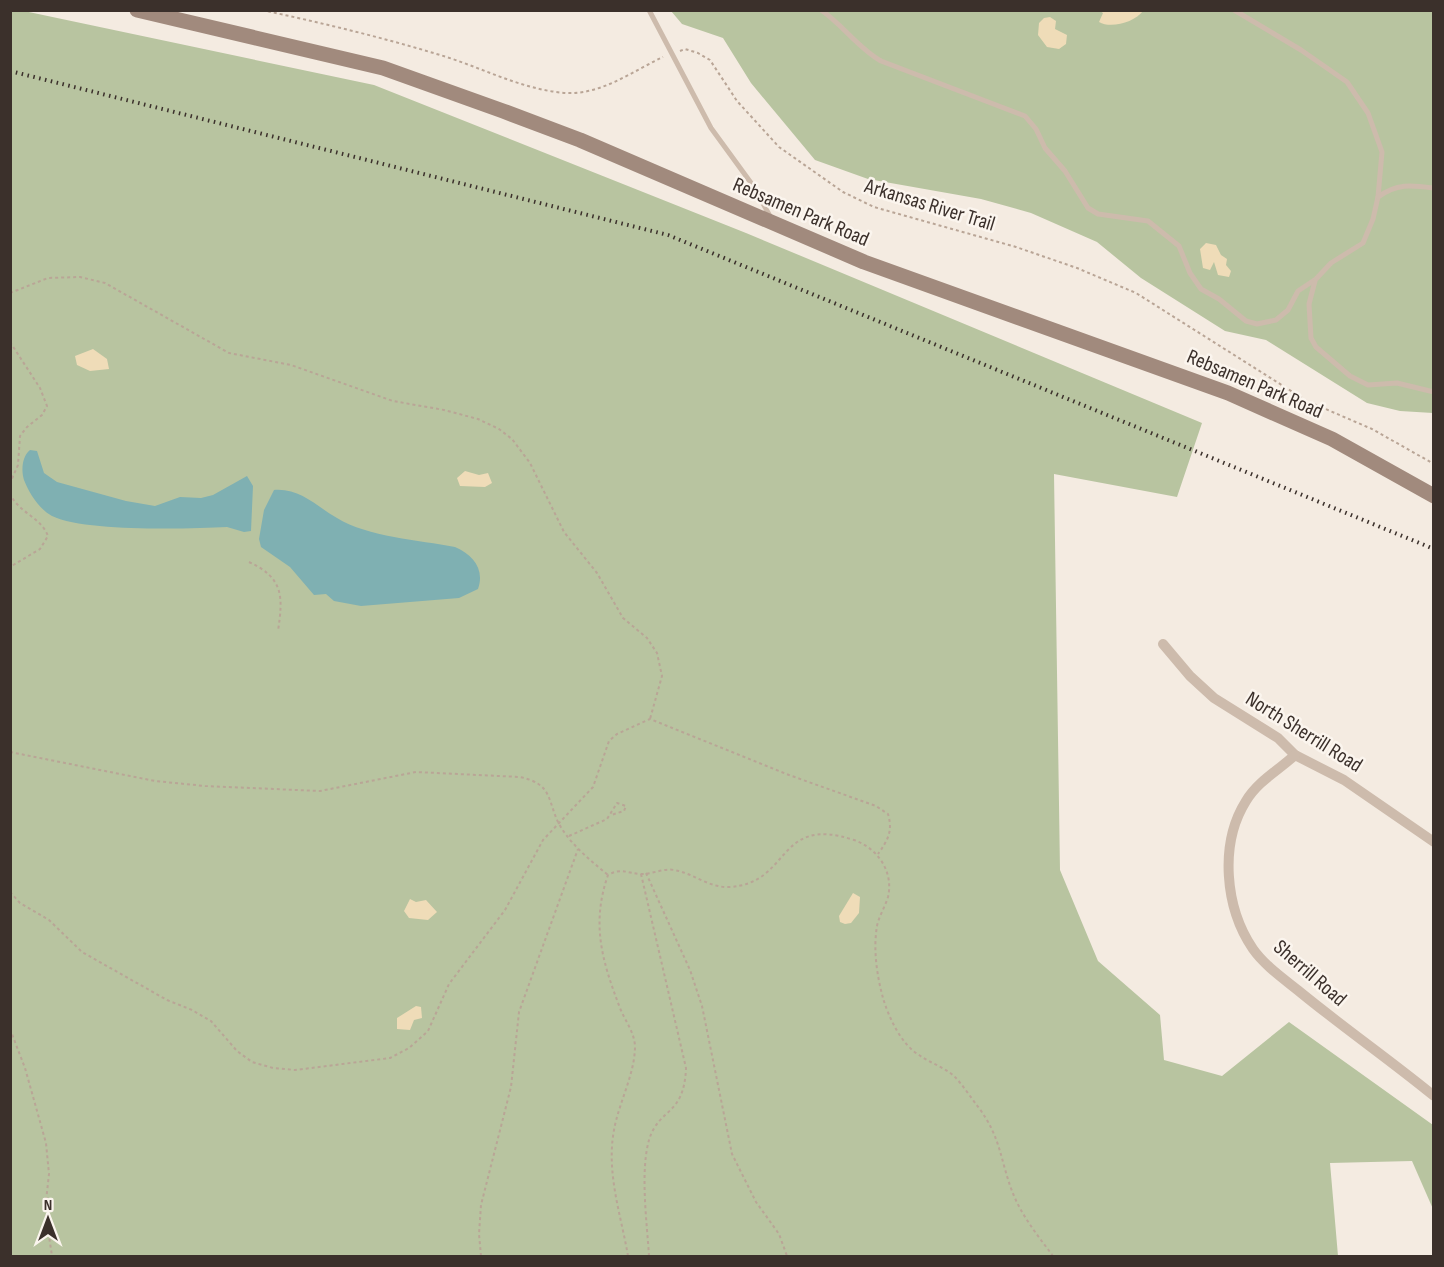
<svg xmlns="http://www.w3.org/2000/svg" width="1444" height="1267" font-family="'Sofia Sans Condensed',sans-serif">
<rect width="100%" height="100%" fill="#f4ebe1"/>
<g fill="#b8c4a0">
<polygon points="11,11 24,11 374,85 746,233 1202,423 1177,497 1054,474 1060,870 1098,961 1160,1015 1164,1060 1222,1076 1289,1022 1433,1125 1433,1209 1412,1161 1330,1163 1338,1256 11,1256"/>
<polygon points="671,11 1433,11 1433,413 1400,411 1367,403 1266,340 1225,331 1141,278 1097,242 1031,213 981,199 868,179 815,160 751,83 723,38 682,24"/>
</g>
<g fill="#efdcb8">
<path d="M1100,11h43c-8,11 -32,18 -44,11l4,-9z"/>
<polygon points="1050,17 1056,21 1055,29 1067,35 1066,44 1059,49 1047,47 1038,35 1039,23 1044,18"/>
<polygon points="1206,243 1216,245 1221,255 1227,259 1226,265 1231,271 1229,277 1218,275 1214,262 1210,270 1203,268 1200,249"/>
<polygon points="93,349 107,359 109,369 90,371 77,365 75,356"/>
<polygon points="465,471 479,475 488,473 492,483 485,487 460,486 457,478"/>
<polygon points="853,893 860,897 859,913 851,923 845,924 840,922 839,916"/>
<polygon points="410,899 416,902 426,900 437,912 428,920 409,918 404,911"/>
<polygon points="416,1006 421,1007 422,1018 414,1020 410,1030 397,1029 397,1018"/>
</g>
<g fill="#7fb0b2">
<path d="M30,450l7,1 7,22 13,9 69,19 29,5 25,-9 21,1 12,-3 34,-19 6,10 -2,45 -7,1 -17,-5c-39,2 -142,5 -175,-11 -13,-7 -23,-23 -28,-36 -3,-9 -2,-24 6,-30z"/>
<path d="M274,490c26,-2 42,16 63,28 31,19 82,22 118,29 18,8 30,22 23,42l-19,9 -98,8 -27,-5 -8,-7 -12,1 -24,-28 -29,-20 -2,-8 5,-29z"/>
</g>
<g fill="none" stroke-linecap="round" stroke-linejoin="round">
<g stroke="#b9a596" stroke-width="2" stroke-dasharray="3 3" stroke-linecap="butt">
<path d="M262,10c60,13 119,27 178,45 41,12 82,35 126,38 35,2 67,-22 97,-36"/>
<polyline points="680,51 685,49 698,53 710,60 737,101 779,147 843,192 874,207 1016,247 1077,268 1136,293 1307,401 1372,429 1434,464"/>
<polyline points="10,293 48,278 80,277 105,283 229,353 291,365 393,401 444,410 478,419 499,429 512,439 530,463 564,532 597,573 623,618 647,638 657,653 662,676 650,719"/>
<polyline points="10,342 40,388 47,406 42,415 27,427 20,436 18,465 10,483"/>
<path d="M10,493c7,19 31,24 38,43l-8,13 -30,18"/>
<path d="M249,562c35,16 34,35 29,69"/>
<path d="M10,752l145,29 50,5 115,5 96,-19 104,5c33,7 27,23 39,47 12,21 31,36 49,51"/>
<polyline points="569,836 607,819 617,803 626,806 624,811 611,815"/>
<polyline points="646,873 690,970 702,1006 732,1154 756,1202 779,1234 787,1256"/>
<path d="M641,874l45,194c-2,49 -27,39 -37,72 -9,32 -2,83 0,116"/>
<path d="M10,892l10,11 29,17 33,32 85,48 25,10 19,11 26,30 15,11 21,6 22,2 95,-12 19,-10 19,-17 21,-47 56,-74 38,-70 50,-53 16,-46 8,-7 33,-15 139,56 87,31 12,8c5,17 0,26 -10,40"/>
<polyline points="10,1029 25,1068 46,1143 49,1174 45,1210 52,1256"/>
<polyline points="481,1256 479,1234 481,1205 511,1087 519,1012 578,849"/>
<path d="M628,1256c-7,-41 -22,-83 -14,-126 5,-28 21,-56 21,-84 -1,-15 -10,-25 -15,-38 -18,-47 -29,-84 -12,-133 14,-8 20,-1 34,-1 11,0 21,-6 32,-4 19,3 35,18 55,17 63,-3 46,-73 125,-47 23,8 40,31 34,57 -3,10 -9,19 -11,29 -4,24 0,50 6,72 6,20 18,46 36,57 11,8 25,12 35,21 9,9 17,22 25,32 22,30 21,51 33,83 9,24 26,45 41,65"/>
</g>
<g stroke="#cdbbac" stroke-width="5">
<polyline points="649,10 711,128 754,187 771,218"/>
<path d="M821,10c22,15 37,38 60,51l144,55 11,13 9,19 20,23 23,37 10,6 50,7 31,25 11,27 11,16 18,10 27,22 11,3 19,-4 12,-10 10,-19 18,-12 15,-16 32,-20 10,-24 5,-22 4,-45 -14,-39 -21,-31 -46,-32 -67,-40"/>
<path d="M1378,197c19,-14 33,-12 56,-9"/>
<polyline points="1315,281 1309,304 1311,338 1316,347 1350,376 1368,385 1397,383 1434,392"/>
</g>
<g stroke="#cdbbac" stroke-width="10">
<polyline points="1163,644 1190,676 1214,698 1278,738 1295,755 1344,780 1434,842"/>
<path d="M1295,755c-16,15 -37,26 -49,46 -27,43 -21,107 7,148 12,17 31,30 47,43 44,36 90,68 134,104"/>
</g>
<polyline stroke="#a18a7d" stroke-width="15" points="137,10 383,68 503,111 580,140 864,262 1228,393 1332,439 1434,496"/>
<polyline stroke="#3b302b" stroke-width="4" stroke-dasharray="1.5 4.5" stroke-linecap="butt" points="10,71 668,235 1434,549"/>
</g>
<g text-anchor="middle" dominant-baseline="central" stroke-width="5" stroke-linejoin="round" paint-order="stroke">
<g font-size="21" fill="#3b302b" stroke="#fbf5ee">
<text transform="translate(930 205) rotate(17)">Arkansas River Trail</text>
<text transform="translate(801 212) rotate(23)">Rebsamen Park Road</text>
<text transform="translate(1255 384) rotate(23)">Rebsamen Park Road</text>
<text transform="translate(1304 732) rotate(32)">North Sherrill Road</text>
<text transform="translate(1310 973) rotate(41)">Sherrill Road</text>
</g>
</g>
<rect width="1444" height="1267" fill="none" stroke="#3b302b" stroke-width="24"/>
<g transform="translate(48 1219)" stroke="#fbf5ee" stroke-width="4.5" paint-order="stroke">
<path d="M0-4.5L10 22L0 15L-10 22Z" fill="#3b302b"/>
<text y="-9" font-size="16" font-weight="bold" text-anchor="middle" fill="#3b302b">N</text>
</g>
</svg>
